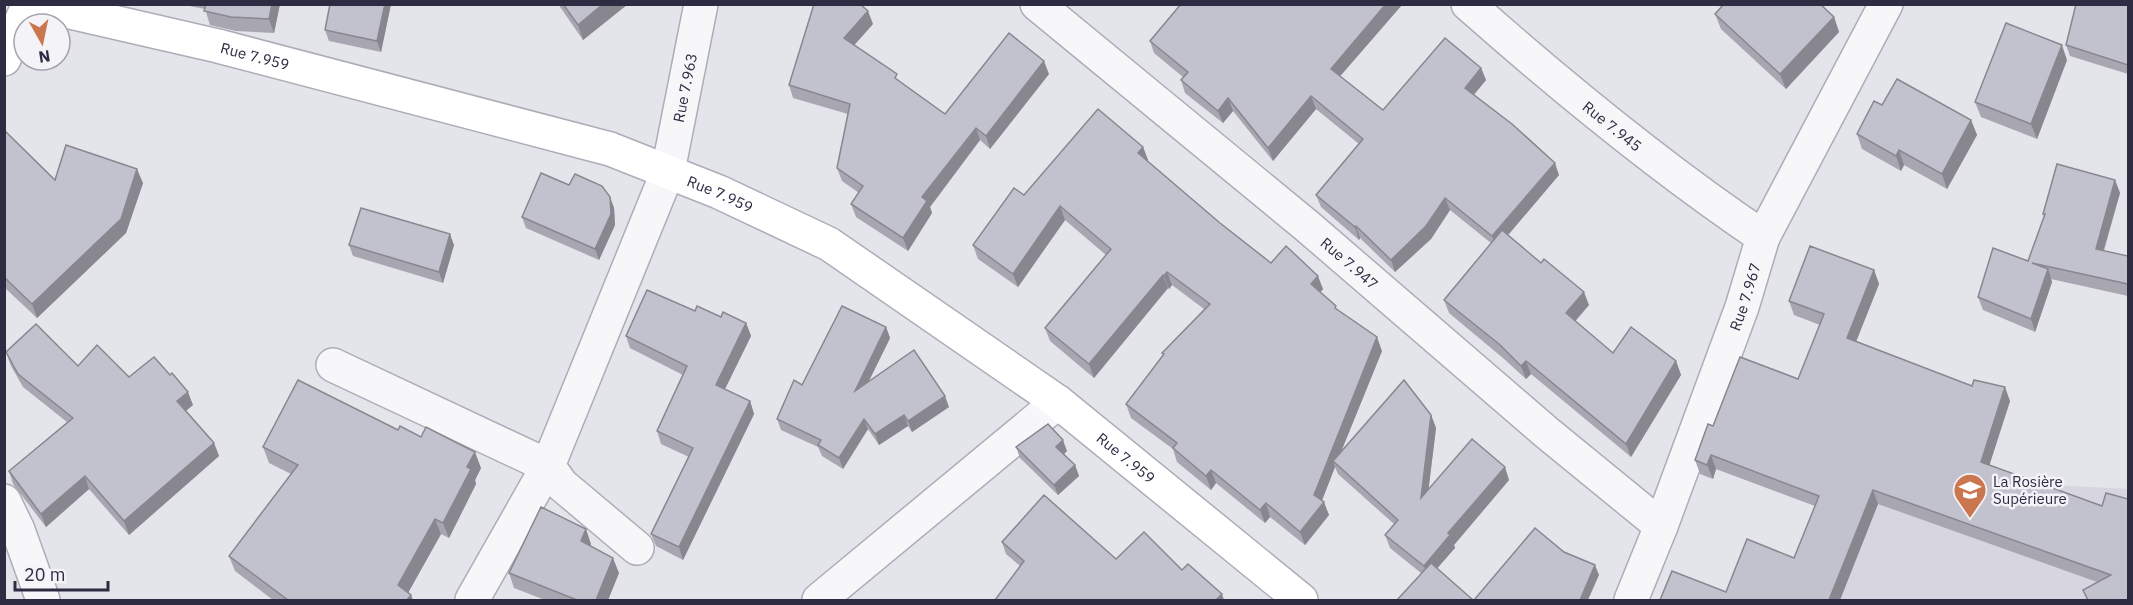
<svg xmlns="http://www.w3.org/2000/svg" width="2133" height="605" font-family="'IBM Plex Sans',sans-serif">
<rect width="100%" height="100%" fill="#e4e4eb"/>
<polygon fill="#d7d6e0" points="1900,437 2049,485 2128,489 2128,600 1781,600"/>
<g fill="none" stroke-linecap="round" stroke-linejoin="round">
<defs>
<g id="street">
<path id="s1" d="M1037,4l270,222 239,206 115,94"/>
<path id="s2" d="M1468,4c94,83 191,163 295,233"/>
<polyline points="333,365 548,466 472,600"/>
<polyline points="4,501 18,530 43,600"/>
<path id="s3" d="M637,548l-75,-63 -14,-19 120,-295 33,-167"/>
<polyline points="819,600 1058,402"/>
<path id="s4" d="M1631,600l30,-74 81,-219 21,-70 123,-233"/>
</g>
<g id="secondary">
<path id="s5" d="M35,4l183,42 392,103 109,43 110,52 229,158 243,198"/>
<polyline points="4,59 29,4"/>
</g>
</defs>
<use href="#street" stroke="#adadb9" stroke-width="36"/>
<use href="#secondary" stroke="#adadb9" stroke-width="36"/>
<use href="#street" stroke="#f7f6f9" stroke-width="33"/>
<use href="#secondary" stroke="#fff" stroke-width="33"/>
</g>
<g fill="#a7a6b1">
<polygon points="179,4 280,4 274,33 236,31 210,25 205,9"/>
<polygon points="330,4 391,4 381,52 329,41 325,30"/>
<polygon points="558,4 628,4 583,40"/>
<polygon points="1181,4 1400,4 1401,6 1340,76 1383,110 1481,68 1486,80 1474,95 1559,175 1508,235 1589,305 1575,321 1613,353 1676,361 1681,375 1631,457 1531,374 1526,379 1503,358 1449,313 1444,300 1491,243 1450,210 1431,239 1395,272 1360,238 1359,240 1321,207 1316,195 1359,144 1316,109 1273,161 1233,111 1223,123 1185,93 1181,80 1183,77 1154,53 1150,41"/>
<polygon points="2128,4 2128,74 2070,56 2066,45"/>
<polygon points="1715,14 1834,17 1839,32 1786,89 1721,29"/>
<polygon points="873,24 854,45 900,82 945,114 1049,74 990,149 980,140 930,207 932,213 908,251 856,217 851,204 859,193 842,181 837,168 848,114 793,98 789,85"/>
<polygon points="2067,60 2037,139 1981,117 1975,102"/>
<polygon points="1882,105 1971,120 1977,135 1947,189 1904,165 1901,171 1862,149 1857,134"/>
<polygon points="4,130 55,180 143,183 126,233 37,318 4,287"/>
<polygon points="1143,147 1148,161 1220,223 1271,263 1323,289 1320,292 1338,310 1382,351 1341,452 1431,415 1436,428 1428,490 1509,480 1454,545 1455,548 1421,573 1390,548 1385,535 1394,524 1338,474 1335,467 1322,500 1329,515 1305,545 1270,517 1265,523 1216,483 1211,490 1177,462 1173,449 1131,418 1126,404 1163,355 1162,353 1204,309 1172,285 1169,289 1168,288 1094,378 1050,341 1045,328 1106,255 1065,220 1018,287 978,259 973,245 1024,195"/>
<polygon points="2115,180 2120,193 2104,251 2128,256 2128,296 2051,279 2052,282 2035,332 1983,310 1978,297 2028,261 2044,217 2043,214"/>
<polygon points="569,185 610,197 614,208 615,225 599,260 526,228 522,217"/>
<polygon points="349,245 454,245 443,283 353,256"/>
<polygon points="1874,270 1879,284 1856,341 2010,401 1989,465 2102,506 2128,600 2087,600 2083,590 2097,582 1878,504 1840,600 1660,600 1726,592 1794,558 1815,506 1716,469 1713,479 1700,474 1695,460 1713,426 1798,379 1820,325 1794,315 1789,301"/>
<polygon points="695,311 746,323 751,336 725,389 750,401 754,414 683,560 656,546 651,534 689,457 661,444 657,431 683,375 630,348 626,336"/>
<polygon points="886,327 890,338 869,381 949,407 912,432 908,426 879,445 868,429 843,469 822,456 818,447 781,430 777,419 802,385"/>
<polygon points="6,352 129,377 193,405 186,411 214,443 219,456 129,535 89,489 46,527 13,484 9,471 67,422 23,387 11,366"/>
<polygon points="398,430 481,468 475,480 476,484 449,538 441,534 408,593 413,600 273,600 235,571 229,556 291,474 269,463 263,447"/>
<polygon points="1016,447 1067,451 1064,454 1075,465 1079,476 1058,495 1020,458"/>
<polygon points="1002,542 1116,559 1182,570 1020,566 1006,554"/>
<polygon points="591,544 590,546 619,573 608,600 545,600 514,588 509,573"/>
</g>
<g fill="#888790">
<polygon points="272,4 280,4 274,33 269,19"/>
<polygon points="385,4 391,4 381,52 377,41"/>
<polygon points="603,4 628,4 583,40 578,25"/>
<polygon points="1386,4 1400,4 1401,6 1336,81 1331,69"/>
<polygon points="868,11 873,24 849,51 844,38"/>
<polygon points="1834,17 1839,32 1786,89 1780,74"/>
<polygon points="2062,45 2067,60 2037,139 2031,124"/>
<polygon points="1044,61 1049,74 990,149 986,136"/>
<polygon points="1481,68 1486,80 1469,100 1465,88"/>
<polygon points="1311,96 1316,109 1273,161 1268,148"/>
<polygon points="1228,98 1233,111 1223,123 1218,111"/>
<polygon points="1971,120 1977,135 1947,189 1942,174"/>
<polygon points="976,128 980,140 930,207 932,213 908,251 903,238 922,197"/>
<polygon points="1143,147 1148,160 1143,166 1138,153"/>
<polygon points="1899,150 1904,165 1901,171 1896,156"/>
<polygon points="1555,163 1559,175 1497,248 1492,236"/>
<polygon points="137,169 143,183 126,233 37,318 32,304"/>
<polygon points="2115,180 2120,193 2100,262 2096,249"/>
<polygon points="610,197 614,208 615,225 599,260 595,249"/>
<polygon points="1445,198 1450,210 1431,239 1395,272 1391,260"/>
<polygon points="1060,206 1065,220 1018,287 1013,274"/>
<polygon points="1356,226 1360,238 1359,240 1355,227"/>
<polygon points="450,234 454,245 443,283 439,272"/>
<polygon points="2048,269 2052,282 2035,332 2031,319"/>
<polygon points="1874,270 1879,284 1852,352 1847,338"/>
<polygon points="1167,272 1172,285 1169,289 1164,276"/>
<polygon points="1163,275 1168,288 1094,378 1089,364"/>
<polygon points="1318,276 1323,289 1316,298 1311,284"/>
<polygon points="1584,292 1589,305 1571,326 1566,313"/>
<polygon points="746,323 751,336 721,397 716,385"/>
<polygon points="886,327 890,338 859,401 855,391"/>
<polygon points="1377,337 1382,351 1336,464 1333,461 1335,467 1319,508 1314,495"/>
<polygon points="1526,361 1531,374 1526,379 1521,366"/>
<polygon points="1676,361 1681,375 1631,457 1626,444"/>
<polygon points="2005,387 2010,401 1986,476 1981,462"/>
<polygon points="188,392 193,405 182,414 177,401"/>
<polygon points="945,396 949,407 912,432 908,421"/>
<polygon points="750,401 754,414 683,560 679,547"/>
<polygon points="904,415 908,426 879,445 875,434"/>
<polygon points="1431,415 1436,428 1426,511 1421,498"/>
<polygon points="864,419 868,429 843,469 839,458"/>
<polygon points="1063,440 1067,451 1060,458 1056,447"/>
<polygon points="214,443 219,456 129,535 124,521"/>
<polygon points="475,452 481,468 475,480 476,484 449,538 443,523 467,467"/>
<polygon points="1711,455 1716,469 1713,479 1707,465"/>
<polygon points="1075,465 1079,476 1058,495 1054,485"/>
<polygon points="1505,467 1509,480 1454,545 1455,548 1428,579 1424,566 1448,533"/>
<polygon points="1211,470 1216,483 1211,490 1206,476"/>
<polygon points="85,476 89,489 46,527 41,514"/>
<polygon points="1873,490 1878,504 1840,600 1829,600"/>
<polygon points="1324,502 1329,515 1305,545 1300,532"/>
<polygon points="1266,503 1270,517 1265,523 1260,510"/>
<polygon points="435,519 441,534 404,600 398,585"/>
<polygon points="586,529 591,544 587,556 581,541"/>
<polygon points="613,558 619,573 608,600 596,600"/>
<polygon points="1595,565 1599,575 1588,600 1580,600"/>
<polygon points="1222,594 1224,600 1216,600"/>
<polygon points="411,595 413,600 407,600"/>
</g>
<g fill="#c2c1ce" stroke="#888790" stroke-width="1.5">
<polygon points="206,4 272,4 269,19 231,17 204,11"/>
<polygon points="330,4 385,4 377,41 325,30"/>
<polygon points="563,4 603,4 578,25"/>
<polygon points="814,4 860,4 868,11 844,38 897,74 895,78 945,114 1009,33 1044,61 986,136 976,128 922,197 927,201 903,238 851,204 863,186 837,168 850,104 789,85"/>
<polygon points="1181,4 1386,4 1331,69 1383,110 1445,38 1481,68 1465,88 1512,124 1555,163 1492,236 1445,198 1426,226 1391,260 1356,226 1355,227 1316,195 1363,139 1311,96 1268,148 1228,98 1218,111 1181,80 1188,72 1150,41"/>
<polygon points="1724,4 1820,4 1834,17 1780,74 1715,14"/>
<polygon points="2076,4 2128,4 2128,65 2066,45"/>
<polygon points="2006,23 2062,45 2031,124 1975,102"/>
<polygon points="1897,79 1971,120 1942,174 1899,150 1896,156 1857,134 1874,101 1882,105"/>
<polygon points="1098,109 1143,147 1138,153 1220,223 1271,263 1286,246 1318,276 1311,284 1336,306 1335,308 1377,337 1314,495 1324,502 1300,532 1266,503 1260,510 1211,470 1206,476 1173,448 1177,443 1126,404 1164,354 1162,353 1210,304 1167,272 1164,276 1163,275 1089,364 1045,328 1111,249 1060,206 1013,274 973,245 1014,188 1024,195"/>
<polygon points="4,130 55,180 66,145 137,169 121,219 32,304 4,277"/>
<polygon points="2057,164 2115,180 2096,249 2128,256 2128,284 2032,263 2048,269 2031,319 1978,297 1993,248 2028,261 2045,214 2043,214"/>
<polygon points="541,173 569,185 575,174 602,186 610,197 611,214 595,249 522,217"/>
<polygon points="361,208 450,234 439,272 349,245"/>
<polygon points="1502,230 1541,263 1544,259 1584,292 1566,313 1613,353 1631,327 1676,361 1626,444 1526,361 1521,366 1499,344 1444,300"/>
<polygon points="1810,246 1874,270 1847,338 1972,386 1974,380 2005,387 1981,462 2102,506 2106,493 2128,499 2128,600 2088,600 2083,590 2111,575 1873,490 1829,600 1660,600 1672,571 1726,592 1747,539 1794,558 1819,496 1711,455 1707,465 1695,460 1708,424 1713,426 1740,357 1798,379 1824,314 1789,301"/>
<polygon points="647,290 695,311 697,306 721,317 723,312 746,323 716,385 750,401 679,547 651,534 693,448 657,431 687,366 626,336"/>
<polygon points="842,306 886,327 855,391 914,350 945,396 908,421 904,415 875,434 864,419 839,458 818,445 821,440 777,419 794,380 802,385"/>
<polygon points="36,324 78,366 97,345 129,377 154,357 170,375 172,373 188,392 177,401 214,443 124,521 85,476 41,514 9,471 73,418 18,374 6,352"/>
<polygon points="298,380 398,430 400,426 421,437 426,427 475,452 467,467 471,469 443,523 435,519 398,585 411,595 407,600 288,600 229,556 298,465 263,447"/>
<polygon points="1404,380 1431,415 1421,498 1472,439 1505,467 1448,533 1450,535 1424,566 1385,535 1398,520 1333,461"/>
<polygon points="1048,424 1063,440 1056,447 1075,465 1054,485 1016,447"/>
<polygon points="1044,495 1116,559 1144,532 1182,570 1188,564 1222,594 1216,600 995,600 1024,561 1002,542"/>
<polygon points="541,507 586,529 581,541 613,558 596,600 577,600 509,573"/>
<polygon points="1535,528 1564,552 1595,565 1580,600 1474,600"/>
<polygon points="1431,563 1473,600 1397,600"/>
</g>
<defs>
<symbol id="school-pin" viewBox="-11 -11 22 30"><path d="M0 17L-7.5 6A9.5 9.5 0 1 1 7.5 6Z" fill="#ca774f" stroke="#f4f3f8"/><path d="M0-5L7-2L0 1L-7-2ZM-4 1L0 2.5L4 1V4Q0 6-4 4Z" fill="#fff"/></symbol>
</defs>
<g fill-rule="evenodd">
<use href="#school-pin" x="1951" y="471" width="38" height="52"/>
</g>
<g text-anchor="middle" dominant-baseline="central" stroke-width="5" stroke-linejoin="round" paint-order="stroke">
<g font-size="15" fill="#2e2c43" stroke="#f4f3f8">
<text stroke="none"><textPath href="#s5" startOffset="226">Rue 7.959</textPath></text>
<text stroke="none"><textPath href="#s3" startOffset="525">Rue 7.963</textPath></text>
<text stroke="none"><textPath href="#s2" startOffset="189">Rue 7.945</textPath></text>
<text stroke="none"><textPath href="#s5" startOffset="712">Rue 7.959</textPath></text>
<text stroke="none"><textPath href="#s1" startOffset="406">Rue 7.947</textPath></text>
<text stroke="none"><textPath href="#s4" startOffset="324">Rue 7.967</textPath></text>
<text stroke="none"><textPath href="#s5" startOffset="1198">Rue 7.959</textPath></text>
</g>
<g font-size="15" fill="#2e2c43" stroke="#f4f3f8" text-anchor="start">
<text x="1993" y="481">La Rosière<tspan x="1993" dy="17">Supérieure</tspan></text>
</g>
</g>
<rect width="2133" height="605" fill="none" stroke="#2e2c43" stroke-width="12"/>
<g transform="translate(42 42) rotate(171)"><circle r="28" fill="#f4f3f8" stroke="#a5a3b0" stroke-width="1.5"/>
<path d="M0-4.5L10 22L0 15L-10 22Z" fill="#ca774f"/>
<text y="-9" font-size="16" font-weight="bold" text-anchor="middle" fill="#2e2c43">N</text>
</g>
<path d="M15 581v9h93v-9" fill="none" stroke="#2e2c43" stroke-width="3"/>
<text x="24" y="581" font-size="18" fill="#2e2c43" stroke="#f4f3f8" stroke-width="4.5" paint-order="stroke">20 m</text>
</svg>
